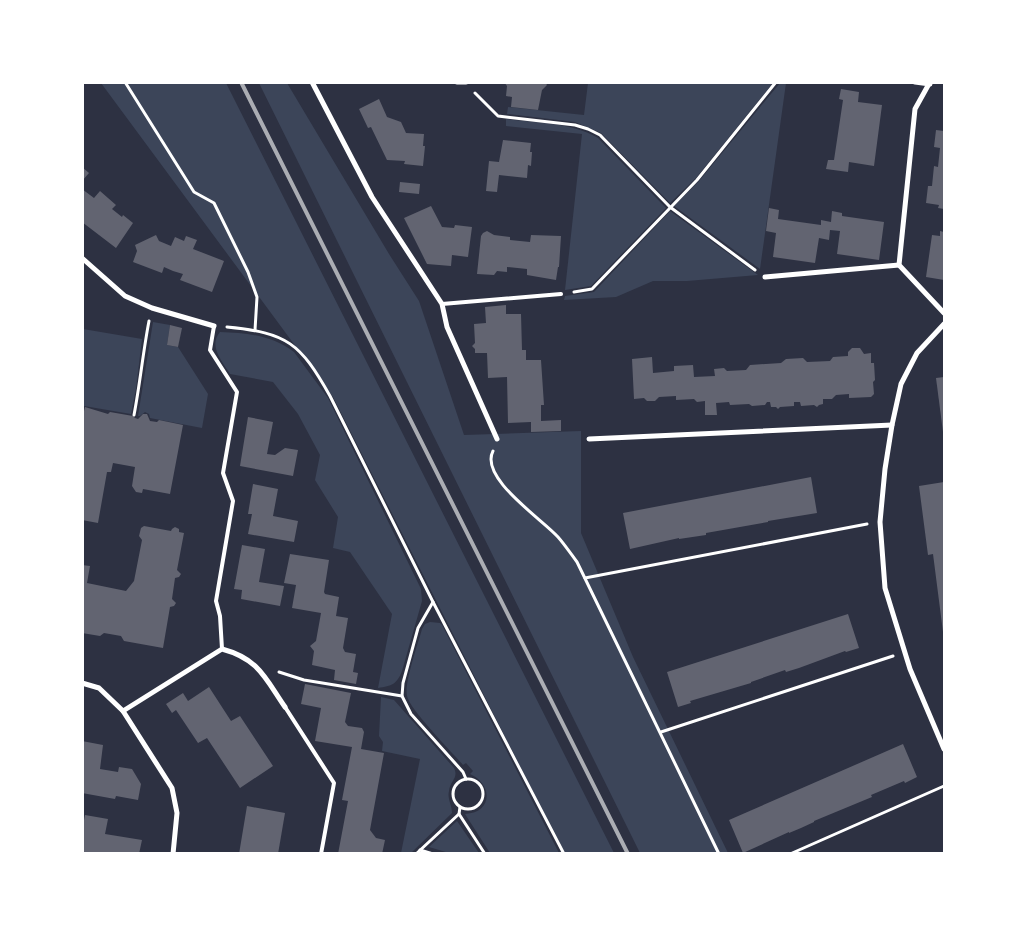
<svg xmlns="http://www.w3.org/2000/svg" width="1027" height="936" font-family="Rubik,sans-serif">
<rect width="100%" height="100%" fill="#2d3142"/>
<g fill="#3c4559">
<polygon points="101,83 226,83 614,853 564,853 333,397"/>
<polygon points="259,83 287,83 389,254 419,301 464,435 581,431 581,533 633,657 728,853 640,853"/>
<polygon points="588,83 588,82 773,83 696,178 670,203 601,133 575,122 507,114 508,107 584,115"/>
<polygon points="780,83 786,83 760,269 674,206 699,181"/>
<path d="M506,119c30,4 65,3 92,19l68,70 -75,78 -26,4 17,-156 -76,-8z"/>
<polygon points="670,211 758,275 687,281 653,281 616,297 564,300 565,296 594,292"/>
<polygon points="153,322 170,325 167,345 178,347 208,394 202,428 150,418 149,414 145,412 140,416 138,416"/>
<polygon points="83,329 142,339 136,389 131,414 84,406 83,413"/>
<path d="M220,332c27,1 51,3 74,20l34,46 93,191 1,12 -20,70c-5,13 -10,15 -24,17l14,-74 -42,-62 -17,-4 5,-31 -23,-37 5,-25 -22,-41 -25,-32 -43,-8c-8,-13 -22,-28 -10,-42z"/>
<path d="M430,622l10,1 2,2 117,228h-69l-25,-39c28,-1 28,-30 5,-40l3,-3 -7,-8 -3,2c-11,-13 -53,-55 -56,-69 -3,-13 11,-52 15,-67l3,-5z"/>
<path d="M381,697l13,3 60,68c5,10 -4,13 -5,23 -2,8 3,14 3,22l-41,40h-10l19,-94 -38,-8 1,-9 -4,-6z"/>
<polygon points="457,821 479,853 449,853 429,847"/>
</g>
<g fill="#626471">
<polygon points="504,82 545,82 547,85 542,90 538,110 511,107 512,97 506,96 507,86"/>
<polygon points="841,89 859,92 858,102 882,105 874,166 849,162 848,172 826,169 828,160 834,160 843,100 839,99"/>
<polygon points="379,99 387,117 401,122 406,133 424,134 423,146 425,146 423,166 404,164 405,161 387,160 371,127 368,128 359,109"/>
<polygon points="936,130 944,131 944,209 938,208 939,205 926,203 928,186 932,186 934,166 938,167 940,148 934,147"/>
<polygon points="503,140 531,143 530,152 532,152 531,166 528,165 527,178 499,175 497,192 486,191 489,161 499,162"/>
<polygon points="82,167 89,173 82,181"/>
<polygon points="400,182 420,184 419,194 399,192"/>
<polygon points="82,189 94,198 100,191 116,205 112,209 122,217 123,215 133,223 116,248 82,222"/>
<polygon points="431,206 442,227 454,228 455,225 472,227 468,257 452,255 451,266 427,264 404,218"/>
<polygon points="769,208 779,210 778,219 821,225 821,220 831,222 832,211 842,213 842,216 884,222 879,260 837,254 840,231 830,230 829,240 819,238 815,263 773,257 776,233 766,231"/>
<polygon points="487,231 494,235 510,237 510,240 530,242 531,235 561,236 559,267 558,267 556,280 527,275 527,269 507,267 507,272 497,271 494,275 477,274 481,236 483,233"/>
<polygon points="940,231 944,232 944,280 926,277 932,235 940,236"/>
<polygon points="156,235 159,241 171,246 175,237 184,241 186,236 197,240 193,249 224,261 212,292 180,280 183,274 173,271 164,267 162,273 133,262 137,251 135,245"/>
<polygon points="506,305 506,314 521,314 522,350 526,350 526,360 541,360 544,405 541,405 541,421 561,420 561,431 531,432 531,422 508,423 507,377 488,378 487,353 475,353 475,349 472,346 475,343 474,324 486,323 485,307"/>
<polygon points="170,325 182,328 178,347 167,345"/>
<polygon points="852,348 860,348 864,354 871,353 871,363 874,363 875,380 873,382 874,394 871,397 849,398 849,394 836,395 832,399 823,399 823,404 819,405 817,407 814,405 801,406 800,402 794,402 794,406 780,407 778,409 776,407 771,407 770,402 767,402 765,405 752,406 749,404 730,405 729,402 716,403 717,415 705,415 705,401 697,402 694,399 676,400 676,396 659,397 655,401 647,401 644,398 634,399 632,359 652,357 653,373 674,371 674,366 693,365 694,377 715,376 714,369 724,368 727,371 746,370 750,365 781,363 786,359 803,358 807,362 830,361 833,357 848,356 848,352"/>
<polygon points="944,377 944,432 943,432 936,378"/>
<polygon points="85,407 108,414 110,412 133,416 135,418 138,419 143,414 147,414 150,421 157,422 159,420 183,425 170,494 143,489 142,493 136,492 132,486 135,467 113,463 111,472 107,472 98,523 82,520 82,419"/>
<polygon points="248,417 273,422 267,454 275,455 285,448 298,450 293,476 240,466"/>
<polygon points="811,477 817,513 768,521 768,522 706,533 706,535 679,539 679,538 630,549 623,513"/>
<polygon points="944,482 944,631 943,632 933,554 928,555 919,486"/>
<polygon points="253,484 278,489 273,516 298,521 294,542 248,534 252,514 248,514"/>
<polygon points="144,526 171,531 172,529 175,527 179,529 179,532 184,533 177,570 181,574 179,577 175,578 172,599 176,603 174,606 170,607 163,648 124,641 121,636 104,633 100,636 82,633 82,565 90,566 87,583 126,591 134,581 142,540 139,536 141,528"/>
<polygon points="242,545 265,549 259,582 284,586 280,606 241,599 242,590 234,589"/>
<polygon points="290,554 329,560 324,592 325,594 339,597 336,616 348,618 343,648 345,652 356,654 353,672 358,673 356,684 334,680 335,670 312,665 314,651 310,646 316,641 321,613 292,608 296,585 284,583"/>
<polygon points="848,614 859,648 846,652 845,651 799,668 786,672 785,670 751,682 751,683 690,701 691,703 678,707 667,672"/>
<polygon points="305,684 351,693 345,722 348,726 362,728 364,732 361,749 384,753 370,830 376,838 385,840 382,854 338,854 348,801 342,800 352,747 315,741 321,708 301,704"/>
<polygon points="209,687 231,721 240,716 273,766 240,788 207,738 198,743 176,710 172,713 166,704 183,693 188,701"/>
<polygon points="82,741 103,745 100,769 118,772 119,767 132,769 141,784 138,800 116,796 115,799 82,793"/>
<polygon points="903,744 917,777 905,783 904,781 871,795 872,797 814,821 814,822 801,828 789,833 789,832 743,853 729,820"/>
<polygon points="247,806 285,813 278,854 239,854"/>
<polygon points="85,815 108,819 105,834 142,840 139,854 82,854 82,830"/>
</g>
<g fill="none" stroke-linecap="round" stroke-linejoin="round">
<g stroke="#fff" stroke-width="3">
<polyline points="125,82 194,192 214,203 248,272 257,297 255,330"/>
<polyline points="475,93 498,116 575,125 588,129 600,135 670,207 755,270"/>
<polyline points="574,292 592,289 697,180 776,82"/>
<path d="M227,327c61,6 73,16 103,69l103,206 131,252"/>
<path d="M134,415c6,-31 9,-63 15,-94"/>
<path d="M493,451c-14,27 49,68 65,86 7,8 13,17 19,25l142,292"/>
<polyline points="585,578 867,524"/>
<polyline points="433,602 418,628 403,683 402,696 411,714 463,772 466,779"/>
<polyline points="279,672 304,680 402,696"/>
<polyline points="661,732 893,656"/>
<circle cx="468" cy="794" r="15"/>
<polyline points="460,807 459,814 485,854"/>
<polyline points="420,850 433,854"/>
<polyline points="416,854 459,814"/>
<polyline points="790,854 944,786"/>
</g>
<g stroke="#fff" stroke-width="4">
<polyline points="442,304 561,294"/>
<polyline points="214,326 210,350 237,392 223,473 233,501 216,601 220,616 222,649"/>
<polyline points="285,707 334,783 321,854"/>
</g>
<g stroke="#fff" stroke-width="5">
<polyline points="312,82 372,197 442,304 447,327 497,439"/>
<polyline points="457,82 466,82"/>
<polyline points="915,82 930,84"/>
<polyline points="930,82 915,109 899,265 944,313"/>
<polyline points="82,258 125,296 152,308 214,326"/>
<polyline points="765,277 899,265"/>
<polyline points="944,324 917,353 901,384 892,425 885,469 880,522 885,588 910,669 944,749"/>
<polyline points="589,439 892,425"/>
<polyline points="82,683 99,688 123,711 172,788 177,813 173,854"/>
<path d="M123,711l99,-62c37,10 43,29 63,58"/>
</g>
<polyline stroke="#abadb3" stroke-width="4" points="241,82 628,854"/>
</g>
<rect width="1027" height="936" fill="none" stroke="#ffffff" stroke-width="168"/>
</svg>
